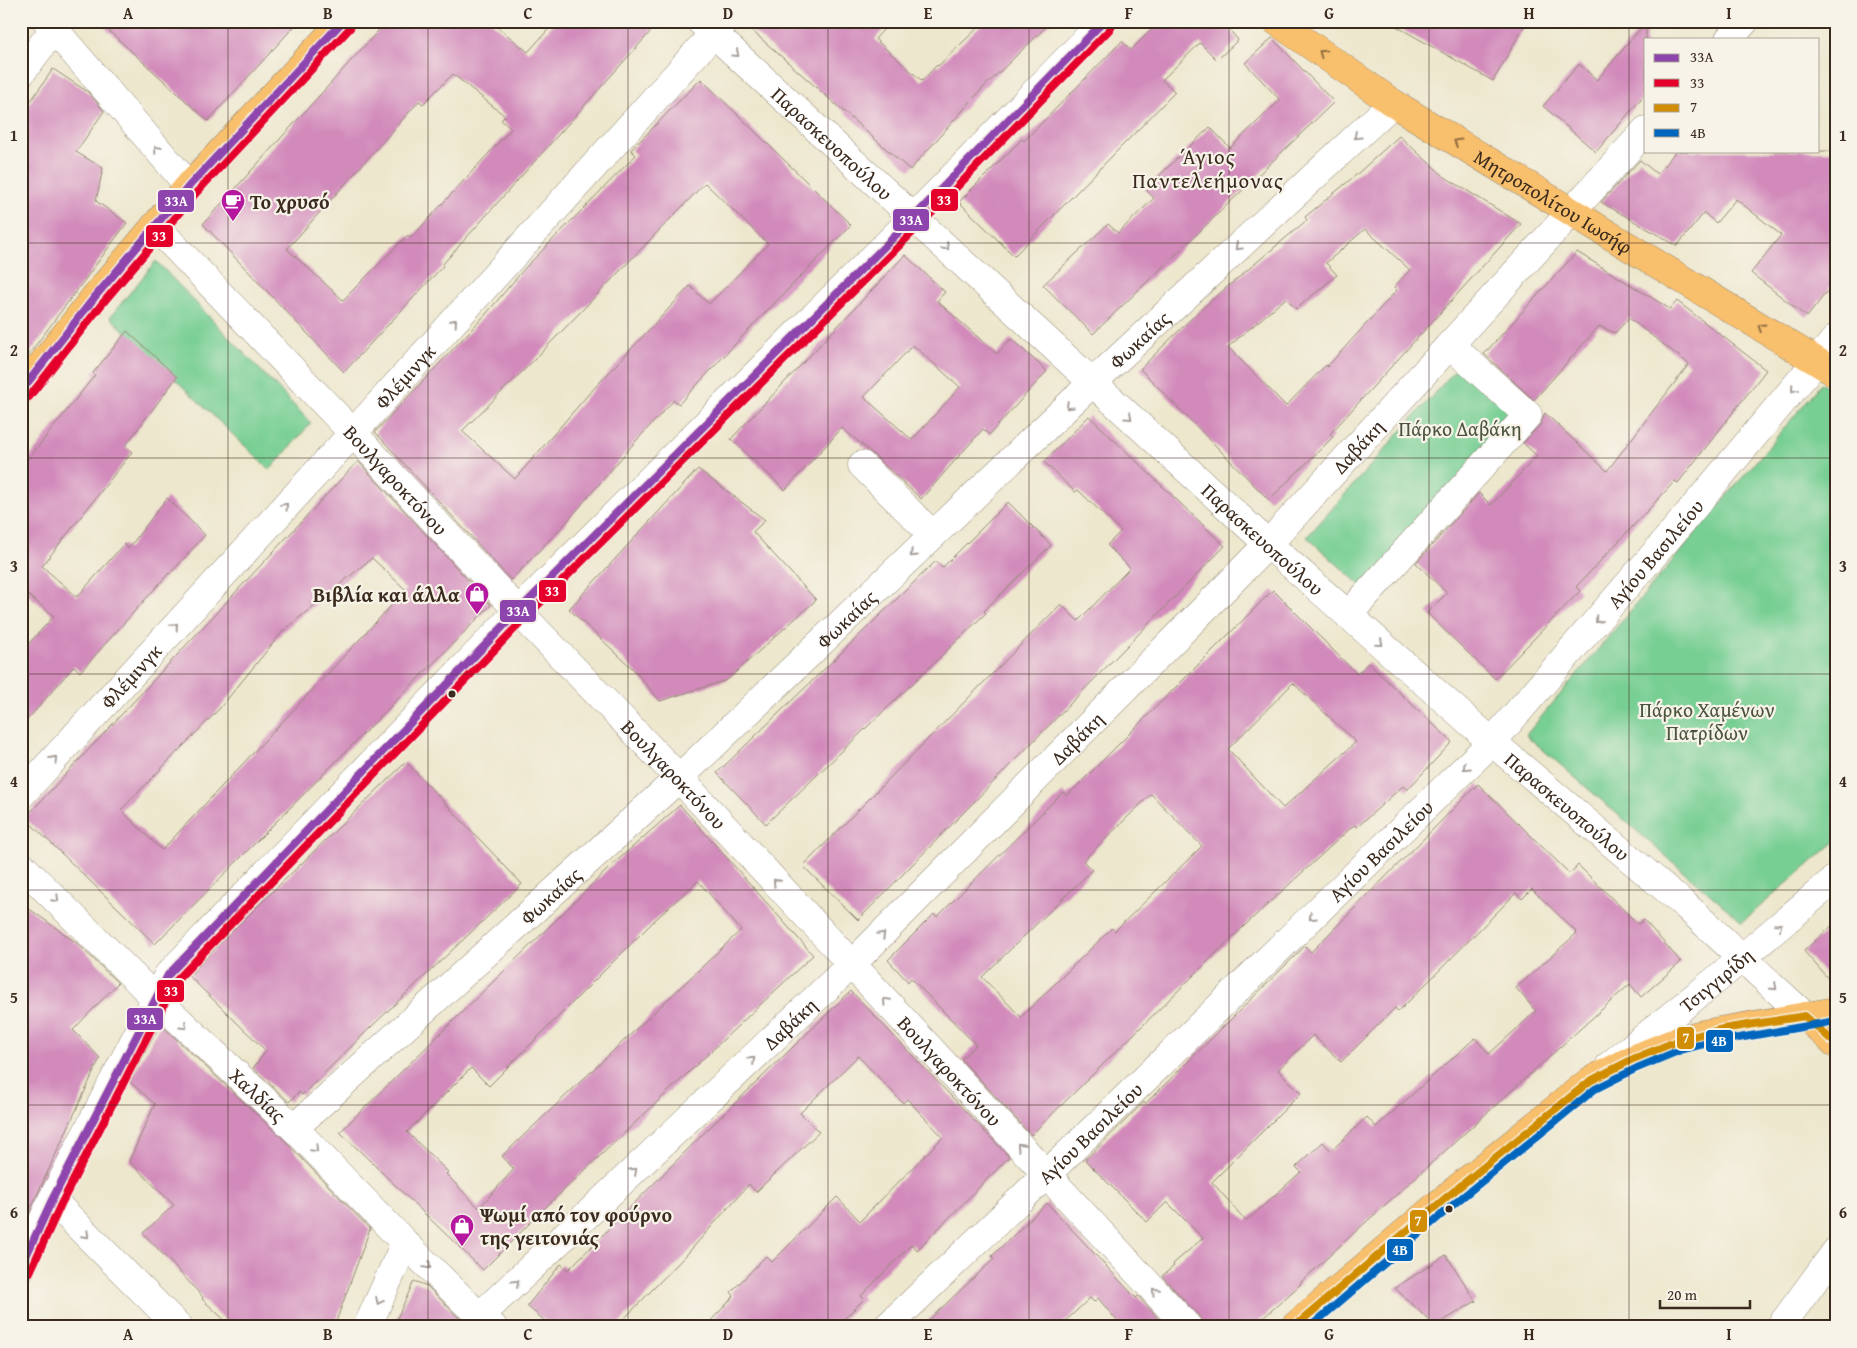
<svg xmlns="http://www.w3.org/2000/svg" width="1857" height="1348" font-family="'Gentium Book Plus',serif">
<rect width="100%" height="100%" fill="#f7f3e8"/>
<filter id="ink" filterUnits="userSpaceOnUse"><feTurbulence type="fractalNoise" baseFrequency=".02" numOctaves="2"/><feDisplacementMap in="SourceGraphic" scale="10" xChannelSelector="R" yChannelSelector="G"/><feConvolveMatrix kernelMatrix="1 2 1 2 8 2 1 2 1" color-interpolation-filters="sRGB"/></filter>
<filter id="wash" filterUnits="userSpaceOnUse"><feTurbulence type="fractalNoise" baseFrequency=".0096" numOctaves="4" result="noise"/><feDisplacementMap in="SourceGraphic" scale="20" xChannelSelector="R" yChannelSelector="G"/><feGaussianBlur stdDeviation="1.12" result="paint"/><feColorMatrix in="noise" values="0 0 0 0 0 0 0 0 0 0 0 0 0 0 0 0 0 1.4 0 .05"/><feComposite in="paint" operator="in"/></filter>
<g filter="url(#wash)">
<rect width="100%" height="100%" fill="#ede7cd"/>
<g fill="#78cf94" stroke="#5a7c59">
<polygon points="156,261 311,423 270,470 110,317"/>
<polygon points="1465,359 1528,415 1369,593 1307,537"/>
<polygon points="1822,383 1836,392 1836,841 1742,922 1526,735"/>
</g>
<g id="blocks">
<g fill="#d28abb" fill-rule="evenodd">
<polygon points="98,21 299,21 208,121"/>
<path d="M387,21h103l38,31 28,-31h104l-218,244 1,1 -99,106 -141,-148zM453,74l52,42 -4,4 10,9 -100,109 -3,-3 -65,65 -56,-51 132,-148 4,3z"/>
<polygon points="741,21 891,21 875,39 922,81 937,65 938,66 985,21 1052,21 980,91 910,170"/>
<polygon points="1160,21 1222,21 1238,40 1217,60 1200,43 1162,80 1175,92 1014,256 959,202 1022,139 1024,141 1122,41 1131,50"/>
<polygon points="1387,21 1527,21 1493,81"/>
<polygon points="1646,22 1646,93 1596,152 1543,106 1579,64 1597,80"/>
<polygon points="1272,38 1334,102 1093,334 1043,285 1108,224 1118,233 1154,198 1145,189 1210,127 1230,148 1280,100 1245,63"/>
<polygon points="53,69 88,92 104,111 76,152 103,168 96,201 127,223 21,365 21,115"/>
<path d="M701,79l150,146 -95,97 -77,82 -5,-4 -39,42 -71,83 -53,55 -136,-148 111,-118 38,-45 112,-114 -5,-5zM705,183l63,61 -59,60 -19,-18 -104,111 -71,82 -53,-48 72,-71z"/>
<path d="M1399,136l46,41 76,47 -191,210 3,3 -64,63 -129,-131 61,-60 106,-89 -2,-3 51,-42zM1365,229l45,41 -16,17 3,3 -70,77 -1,-2 -40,41 -58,-59 58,-49 10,11 41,-34 -11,-12z"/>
<polygon points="1676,151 1836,151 1836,280 1807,317 1751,273 1781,235 1736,199 1716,223 1704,213 1677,246 1601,202 1640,160 1657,174"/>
<polygon points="1577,252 1670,309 1677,301 1766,370 1678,483 1675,481 1576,587 1580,591 1495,679 1427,613 1447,593 1416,563 1479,493 1491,505 1537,456 1523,443 1540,425 1545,413 1607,471 1689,364 1629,318 1615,333 1599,326 1534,400 1484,354"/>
<path d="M905,255l40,37 -8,9 60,53 14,-15 36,32 -58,64 -6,-6 -62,70 -48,-45 -31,-26 -57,62 -54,-51zM913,345l47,42 -48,53 -48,-43z"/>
<polygon points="127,331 177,377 125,446 132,452 42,566 77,597 124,544 128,549 167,498 205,535 170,574 169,573 80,672 74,666 21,727 21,652 54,616 23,591 21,592 21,468 95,375 93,373"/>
<polygon points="1089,416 1225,546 858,920 803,866 1061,604 1078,621 1130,568 1107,545 1121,531 1078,490 1075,492 1044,462"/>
<path d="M358,461l133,144 -336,339 -130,-126zM372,558l34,32 -244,260 -41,-40 99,-102 63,-77z"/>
<polygon points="698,469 765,520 753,532 816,600 727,680 660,701 633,669 569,609"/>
<polygon points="1008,502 1051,545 984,611 986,613 766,824 717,773 936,561 942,568"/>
<path d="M1273,590l84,84 11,-11 84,79 -45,48 -4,-4 -46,41 -3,-2 -110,101 -213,209 -70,-76 15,-14 -65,-67 -3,4 -20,-22 46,-46 3,3 126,-125 4,4zM1293,683l63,59 -73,66 -55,-59zM1151,794l51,52 -87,85 -3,-3 -91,89 -39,-40 110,-107 -9,-9z"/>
<polygon points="406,762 522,884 371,1027 302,1095 299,1092 289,1102 253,1068 266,1051 189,976 232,931"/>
<path d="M1478,784l92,90 8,-9 60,59 6,-4 37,42 -40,35 -11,-13 -275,248 -55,51 1,1 -48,43h-50l-4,-11 -37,-40 12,-10 -1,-2 30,-26 -36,-36 -20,20 -62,-62 59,-58 1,2 160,-158 6,6zM1532,889l45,44 -61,55 20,23 -47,43 -14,-16 -99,89 -9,-10 -36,34 -8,-9 -27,25 5,5 -55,49 -34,-39 89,-89 -23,-23 35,-35 28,27 54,-54 3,4 118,-119 6,6z"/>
<path d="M680,805l133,150 -265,250 -65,65 -143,-138 271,-266zM698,881l43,49 -239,226 12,13 -35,39 -33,-34 2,-2 -41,-40 64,-64 18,18 168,-168z"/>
<polygon points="21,903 77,943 118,983 73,1030 100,1058 21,1230"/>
<polygon points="1836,922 1836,988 1804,951"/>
<polygon points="851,991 1009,1157 917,1250 912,1244 861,1296 864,1299 836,1327 705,1327 734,1296 731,1292 766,1256 772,1262 837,1197 860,1221 943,1137 907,1099 903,1103 858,1056 800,1113 819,1132 756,1192 749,1184 689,1252 616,1327 552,1327 527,1306 561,1264 568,1270 703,1134"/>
<polygon points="160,1024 283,1139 370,1229 334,1327 232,1327 202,1299 203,1297 143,1233 174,1205 129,1161 155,1104 130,1082"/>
<polygon points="1047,1203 1136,1298 1138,1296 1166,1327 1122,1327 1098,1298 1094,1302 1090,1298 1059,1327 921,1327 994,1259 992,1256"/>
<polygon points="1446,1255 1476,1301 1435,1326 1395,1288"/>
<polygon points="414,1281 427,1286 460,1319 456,1327 393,1327"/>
</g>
</g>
</g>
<g filter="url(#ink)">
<use href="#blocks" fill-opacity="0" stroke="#948876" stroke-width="1"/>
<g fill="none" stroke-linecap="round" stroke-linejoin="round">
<defs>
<g id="minor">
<polyline points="47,21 189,186"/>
<path id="s1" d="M700,21l568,523 224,198 194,164 119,110"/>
<polyline points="1729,39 1745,21"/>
<polyline points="21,73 60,21"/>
<path id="s2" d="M155,226l198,207 165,178 161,167 509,549"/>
<polyline points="862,465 933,535"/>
<polyline points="1348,615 1528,415 1450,345"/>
<path id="s3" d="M21,795l332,-362 372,-412"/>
<path id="s4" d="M21,865l134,133 139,130 111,115 63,62 25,22"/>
<path id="s5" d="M1610,1065l107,-86 119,-101"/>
<path id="s6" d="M294,1128l385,-350 413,-395 301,-280"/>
<polyline points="52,1200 179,1327"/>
<polyline points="21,1268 52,1200 168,975 518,611 914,217 1104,21"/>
<path id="s7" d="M480,1316l372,-352 368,-371 48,-49 378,-414"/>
<polyline points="367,1327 405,1243"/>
<path id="s8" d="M887,1327l159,-152 446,-433 171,-198 173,-206"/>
<polyline points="1780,1327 1836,1251"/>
</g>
<g id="major">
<path id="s9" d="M1276,21l117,82 443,270"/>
<polyline points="21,391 94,298 189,186 343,21"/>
<polyline points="1805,1016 1836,1044"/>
<polyline points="1294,1327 1448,1196 1590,1081 1633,1059 1680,1040 1702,1034 1836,1011"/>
</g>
</defs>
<use href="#minor" stroke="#948876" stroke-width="29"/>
<use href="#major" stroke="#948876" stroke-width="29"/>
<use href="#minor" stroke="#fff" stroke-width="28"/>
<use href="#major" stroke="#f8bf6c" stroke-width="28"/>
<defs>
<g id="bus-1">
<polyline points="21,391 94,298 189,186 343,21"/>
<polyline points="21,1267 52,1200 168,975 518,611 914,217 1104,21"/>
</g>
<g id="bus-2">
<polyline points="29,397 102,304 196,193 350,28"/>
<polyline points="30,1272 61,1204 176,981 525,618 921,224 1111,28"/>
</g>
<polyline id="bus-3" points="1294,1327 1448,1196 1590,1081 1633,1059 1680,1040 1722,1029 1805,1016 1836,1044"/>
<polyline id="bus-4" points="1310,1327 1454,1204 1595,1089 1637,1068 1683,1049 1704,1044 1836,1021"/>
</defs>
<use href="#bus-1" stroke="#f7f3e8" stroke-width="11"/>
<use href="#bus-2" stroke="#f7f3e8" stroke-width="11"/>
<use href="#bus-3" stroke="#f7f3e8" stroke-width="11"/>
<use href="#bus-4" stroke="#f7f3e8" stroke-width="11"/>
<use href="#bus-1" stroke="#8e44ad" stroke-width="8"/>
<use href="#bus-2" stroke="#e4002b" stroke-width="8"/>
<use href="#bus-3" stroke="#d18d06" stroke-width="8"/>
<use href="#bus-4" stroke="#0065bd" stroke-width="8"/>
</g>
<defs><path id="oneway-chevron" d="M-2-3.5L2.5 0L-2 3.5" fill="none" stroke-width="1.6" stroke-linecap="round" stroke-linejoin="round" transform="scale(1.25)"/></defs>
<g stroke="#906d41">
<use href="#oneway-chevron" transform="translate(1322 53) rotate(-145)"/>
<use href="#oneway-chevron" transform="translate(1457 142) rotate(-149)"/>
<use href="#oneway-chevron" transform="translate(1761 327) rotate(-148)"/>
</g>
<g stroke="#a79f9a">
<use href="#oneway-chevron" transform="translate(736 54) rotate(42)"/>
<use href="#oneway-chevron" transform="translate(1357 136) rotate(137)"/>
<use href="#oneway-chevron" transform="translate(157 149) rotate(-131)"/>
<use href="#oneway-chevron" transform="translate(946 247) rotate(43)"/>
<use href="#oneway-chevron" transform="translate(1238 247) rotate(137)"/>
<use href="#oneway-chevron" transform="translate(454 322) rotate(-48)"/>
<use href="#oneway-chevron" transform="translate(1794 389) rotate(130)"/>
<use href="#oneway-chevron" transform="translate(1069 406) rotate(136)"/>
<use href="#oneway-chevron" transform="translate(1129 417) rotate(42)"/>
<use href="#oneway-chevron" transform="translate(285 506) rotate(-48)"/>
<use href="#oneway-chevron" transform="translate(913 554) rotate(136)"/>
<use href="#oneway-chevron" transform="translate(1598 620) rotate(131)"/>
<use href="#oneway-chevron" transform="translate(175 626) rotate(-48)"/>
<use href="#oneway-chevron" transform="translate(1380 643) rotate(41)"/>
<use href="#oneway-chevron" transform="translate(54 759) rotate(-48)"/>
<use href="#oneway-chevron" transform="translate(1466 767) rotate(136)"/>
<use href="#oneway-chevron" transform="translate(776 882) rotate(-133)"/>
<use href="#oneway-chevron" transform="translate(56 899) rotate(45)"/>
<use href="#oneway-chevron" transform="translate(1312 917) rotate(136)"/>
<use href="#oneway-chevron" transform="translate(1779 926) rotate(-40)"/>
<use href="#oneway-chevron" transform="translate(882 935) rotate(-45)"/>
<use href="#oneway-chevron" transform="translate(1774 987) rotate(43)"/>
<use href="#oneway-chevron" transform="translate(886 1001) rotate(-133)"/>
<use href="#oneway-chevron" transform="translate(184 1026) rotate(43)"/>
<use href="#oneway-chevron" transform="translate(752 1060) rotate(-43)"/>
<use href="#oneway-chevron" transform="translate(1020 1146) rotate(-133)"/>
<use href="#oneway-chevron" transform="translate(315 1149) rotate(46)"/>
<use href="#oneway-chevron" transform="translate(634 1171) rotate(-43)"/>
<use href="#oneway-chevron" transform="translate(86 1235) rotate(45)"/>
<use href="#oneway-chevron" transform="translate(428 1266) rotate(45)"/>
<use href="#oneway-chevron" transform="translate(516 1283) rotate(-43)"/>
<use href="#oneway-chevron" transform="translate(1155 1291) rotate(-133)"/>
<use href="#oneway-chevron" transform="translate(379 1301) rotate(115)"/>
</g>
</g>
<path fill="none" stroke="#3b2a1e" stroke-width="1" stroke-opacity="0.55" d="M228,21v1306M428,21v1306M628,21v1306M828,21v1306M1029,21v1306M1229,21v1306M1429,21v1306M1629,21v1306M21,243h1815M21,458h1815M21,674h1815M21,890h1815M21,1105h1815"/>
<defs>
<symbol id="cafe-pin" viewBox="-11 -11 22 30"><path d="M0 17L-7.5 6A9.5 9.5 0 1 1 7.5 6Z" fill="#b5179e" stroke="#f7f3e8"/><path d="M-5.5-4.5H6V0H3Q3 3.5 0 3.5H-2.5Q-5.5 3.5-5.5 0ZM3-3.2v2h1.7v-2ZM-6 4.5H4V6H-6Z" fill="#fff"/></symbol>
<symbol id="shop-pin" viewBox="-11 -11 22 30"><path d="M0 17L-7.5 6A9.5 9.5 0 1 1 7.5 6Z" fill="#b5179e" stroke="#f7f3e8"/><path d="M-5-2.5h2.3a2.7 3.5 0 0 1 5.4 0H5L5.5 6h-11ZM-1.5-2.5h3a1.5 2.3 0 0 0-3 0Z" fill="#fff"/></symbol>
</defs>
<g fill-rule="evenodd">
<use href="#cafe-pin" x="219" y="187" width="28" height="38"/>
<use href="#shop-pin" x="463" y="580" width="28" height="38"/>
<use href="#shop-pin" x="448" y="1212" width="28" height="38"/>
</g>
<g fill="#3b2a1e" stroke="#f7f3e8" stroke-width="2">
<circle cx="452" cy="694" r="4.5"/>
<circle cx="1449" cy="1209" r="4.5"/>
</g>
<g text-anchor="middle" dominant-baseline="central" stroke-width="4.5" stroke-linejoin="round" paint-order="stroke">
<g font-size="20" fill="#3b2a1e" stroke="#f7f3e8">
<text stroke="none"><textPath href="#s1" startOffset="180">Παρασκευοπούλου</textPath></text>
<text stroke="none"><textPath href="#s9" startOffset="331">Μητροπολίτου Ιωσήφ</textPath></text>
<text stroke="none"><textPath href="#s6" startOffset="1156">Φωκαίας</textPath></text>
<text stroke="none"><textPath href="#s3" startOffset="568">Φλέμινγκ</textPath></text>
<text stroke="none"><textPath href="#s7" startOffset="1236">Δαβάκη</textPath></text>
<text stroke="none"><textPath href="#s2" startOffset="350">Βουλγαροκτόνου</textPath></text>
<text stroke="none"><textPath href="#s1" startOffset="765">Παρασκευοπούλου</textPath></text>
<text stroke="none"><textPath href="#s8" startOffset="1091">Αγίου Βασιλείου</textPath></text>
<text stroke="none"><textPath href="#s6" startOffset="751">Φωκαίας</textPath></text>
<text stroke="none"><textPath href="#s3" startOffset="162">Φλέμινγκ</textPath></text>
<text stroke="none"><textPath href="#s7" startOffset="831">Δαβάκη</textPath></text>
<text stroke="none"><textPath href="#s2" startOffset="755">Βουλγαροκτόνου</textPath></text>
<text stroke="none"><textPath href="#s1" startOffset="1170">Παρασκευοπούλου</textPath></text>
<text stroke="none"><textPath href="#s8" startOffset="686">Αγίου Βασιλείου</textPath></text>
<text stroke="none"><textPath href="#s6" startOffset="346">Φωκαίας</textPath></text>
<text stroke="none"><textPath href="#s5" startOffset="136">Τσιγγιρίδη</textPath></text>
<text stroke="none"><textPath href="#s7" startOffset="426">Δαβάκη</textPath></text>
<text stroke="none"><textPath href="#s2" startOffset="1160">Βουλγαροκτόνου</textPath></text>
<text stroke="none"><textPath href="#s4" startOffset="330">Χαλδίας</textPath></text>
<text stroke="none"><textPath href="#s8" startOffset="281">Αγίου Βασιλείου</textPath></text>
</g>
<g font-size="20" font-weight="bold" fill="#3b2a1e" stroke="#f7f3e8" text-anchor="start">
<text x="250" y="201">Το χρυσό</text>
<text x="460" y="594" text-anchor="end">Βιβλία και άλλα</text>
<text x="480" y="1214">Ψωμί από τον φούρνο<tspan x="480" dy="23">της γειτονιάς</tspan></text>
</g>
<g font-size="20" fill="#4a533c" stroke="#f7f3e8">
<text x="1460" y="428">Πάρκο Δαβάκη</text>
<text x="1707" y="709">Πάρκο Χαμένων<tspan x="1707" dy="23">Πατρίδων</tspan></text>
</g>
<g font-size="21" letter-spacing="1" fill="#3b2a1e" stroke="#f7f3e8">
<text x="1208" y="156">Άγιος<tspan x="1208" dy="24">Παντελεήμονας</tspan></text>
</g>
</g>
<g stroke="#f7f3e8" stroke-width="2">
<rect x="930" y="188" width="29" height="24" rx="5" fill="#e4002b"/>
<rect x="157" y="189" width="38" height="24" rx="5" fill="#8e44ad"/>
<rect x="892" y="208" width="38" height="24" rx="5" fill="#8e44ad"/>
<rect x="145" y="224" width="29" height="24" rx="5" fill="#e4002b"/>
<rect x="538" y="579" width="29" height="24" rx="5" fill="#e4002b"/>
<rect x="499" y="599" width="38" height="24" rx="5" fill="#8e44ad"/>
<rect x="156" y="979" width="29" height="24" rx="5" fill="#e4002b"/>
<rect x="126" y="1007" width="38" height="24" rx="5" fill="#8e44ad"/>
<rect x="1676" y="1026" width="19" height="24" rx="5" fill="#d18d06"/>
<rect x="1705" y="1029" width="29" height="24" rx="5" fill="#0065bd"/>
<rect x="1409" y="1209" width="19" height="24" rx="5" fill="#d18d06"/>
<rect x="1386" y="1238" width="28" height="24" rx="5" fill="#0065bd"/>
</g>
<g font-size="14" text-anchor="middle" font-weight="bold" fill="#fff">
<text x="944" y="205">33</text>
<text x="176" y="206">33A</text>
<text x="911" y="225">33A</text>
<text x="159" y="241">33</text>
<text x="552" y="596">33</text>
<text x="518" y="616">33A</text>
<text x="171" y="996">33</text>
<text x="145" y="1024">33A</text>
<text x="1686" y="1043">7</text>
<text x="1719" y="1046">4Β</text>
<text x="1418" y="1226">7</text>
<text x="1400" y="1255">4Β</text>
</g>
<rect width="1857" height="1348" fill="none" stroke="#f7f3e8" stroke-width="55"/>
<rect x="1644" y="38" width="175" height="115" fill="#f7f3e8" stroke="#aca397"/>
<rect x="1654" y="54" width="25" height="8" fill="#8e44ad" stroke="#aca397"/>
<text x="1690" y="62" font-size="15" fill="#3b2a1e">33A</text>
<rect x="1654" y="79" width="25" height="8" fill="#e4002b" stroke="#aca397"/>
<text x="1690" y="88" font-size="15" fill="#3b2a1e">33</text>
<rect x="1654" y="104" width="25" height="8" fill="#d18d06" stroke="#aca397"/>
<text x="1690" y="112" font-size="15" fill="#3b2a1e">7</text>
<rect x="1654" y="129" width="25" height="8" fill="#0065bd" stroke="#aca397"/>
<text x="1690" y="138" font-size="15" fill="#3b2a1e">4Β</text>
<path d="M1660 1300v8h90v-8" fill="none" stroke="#3b2a1e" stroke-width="2.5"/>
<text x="1667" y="1300" font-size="15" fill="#3b2a1e" stroke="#f7f3e8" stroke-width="4" paint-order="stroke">20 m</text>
<rect x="28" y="28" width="1802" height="1292" fill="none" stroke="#3b2a1e" stroke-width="2"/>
<g font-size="16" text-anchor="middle" font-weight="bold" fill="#3b2a1e">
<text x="128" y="19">A</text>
<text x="328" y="19">B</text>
<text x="528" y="19">C</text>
<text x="728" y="19">D</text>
<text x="928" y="19">E</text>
<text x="1129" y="19">F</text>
<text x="1329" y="19">G</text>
<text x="1529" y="19">H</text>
<text x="1729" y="19">I</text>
<text x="14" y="141">1</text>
<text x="1843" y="141">1</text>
<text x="14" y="356">2</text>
<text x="1843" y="356">2</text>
<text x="14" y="572">3</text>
<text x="1843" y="572">3</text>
<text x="14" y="787">4</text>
<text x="1843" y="787">4</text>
<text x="14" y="1003">5</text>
<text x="1843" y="1003">5</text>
<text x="14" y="1218">6</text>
<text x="1843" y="1218">6</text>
<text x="128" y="1340">A</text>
<text x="328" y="1340">B</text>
<text x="528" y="1340">C</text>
<text x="728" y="1340">D</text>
<text x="928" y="1340">E</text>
<text x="1129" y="1340">F</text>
<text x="1329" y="1340">G</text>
<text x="1529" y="1340">H</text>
<text x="1729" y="1340">I</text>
</g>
</svg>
